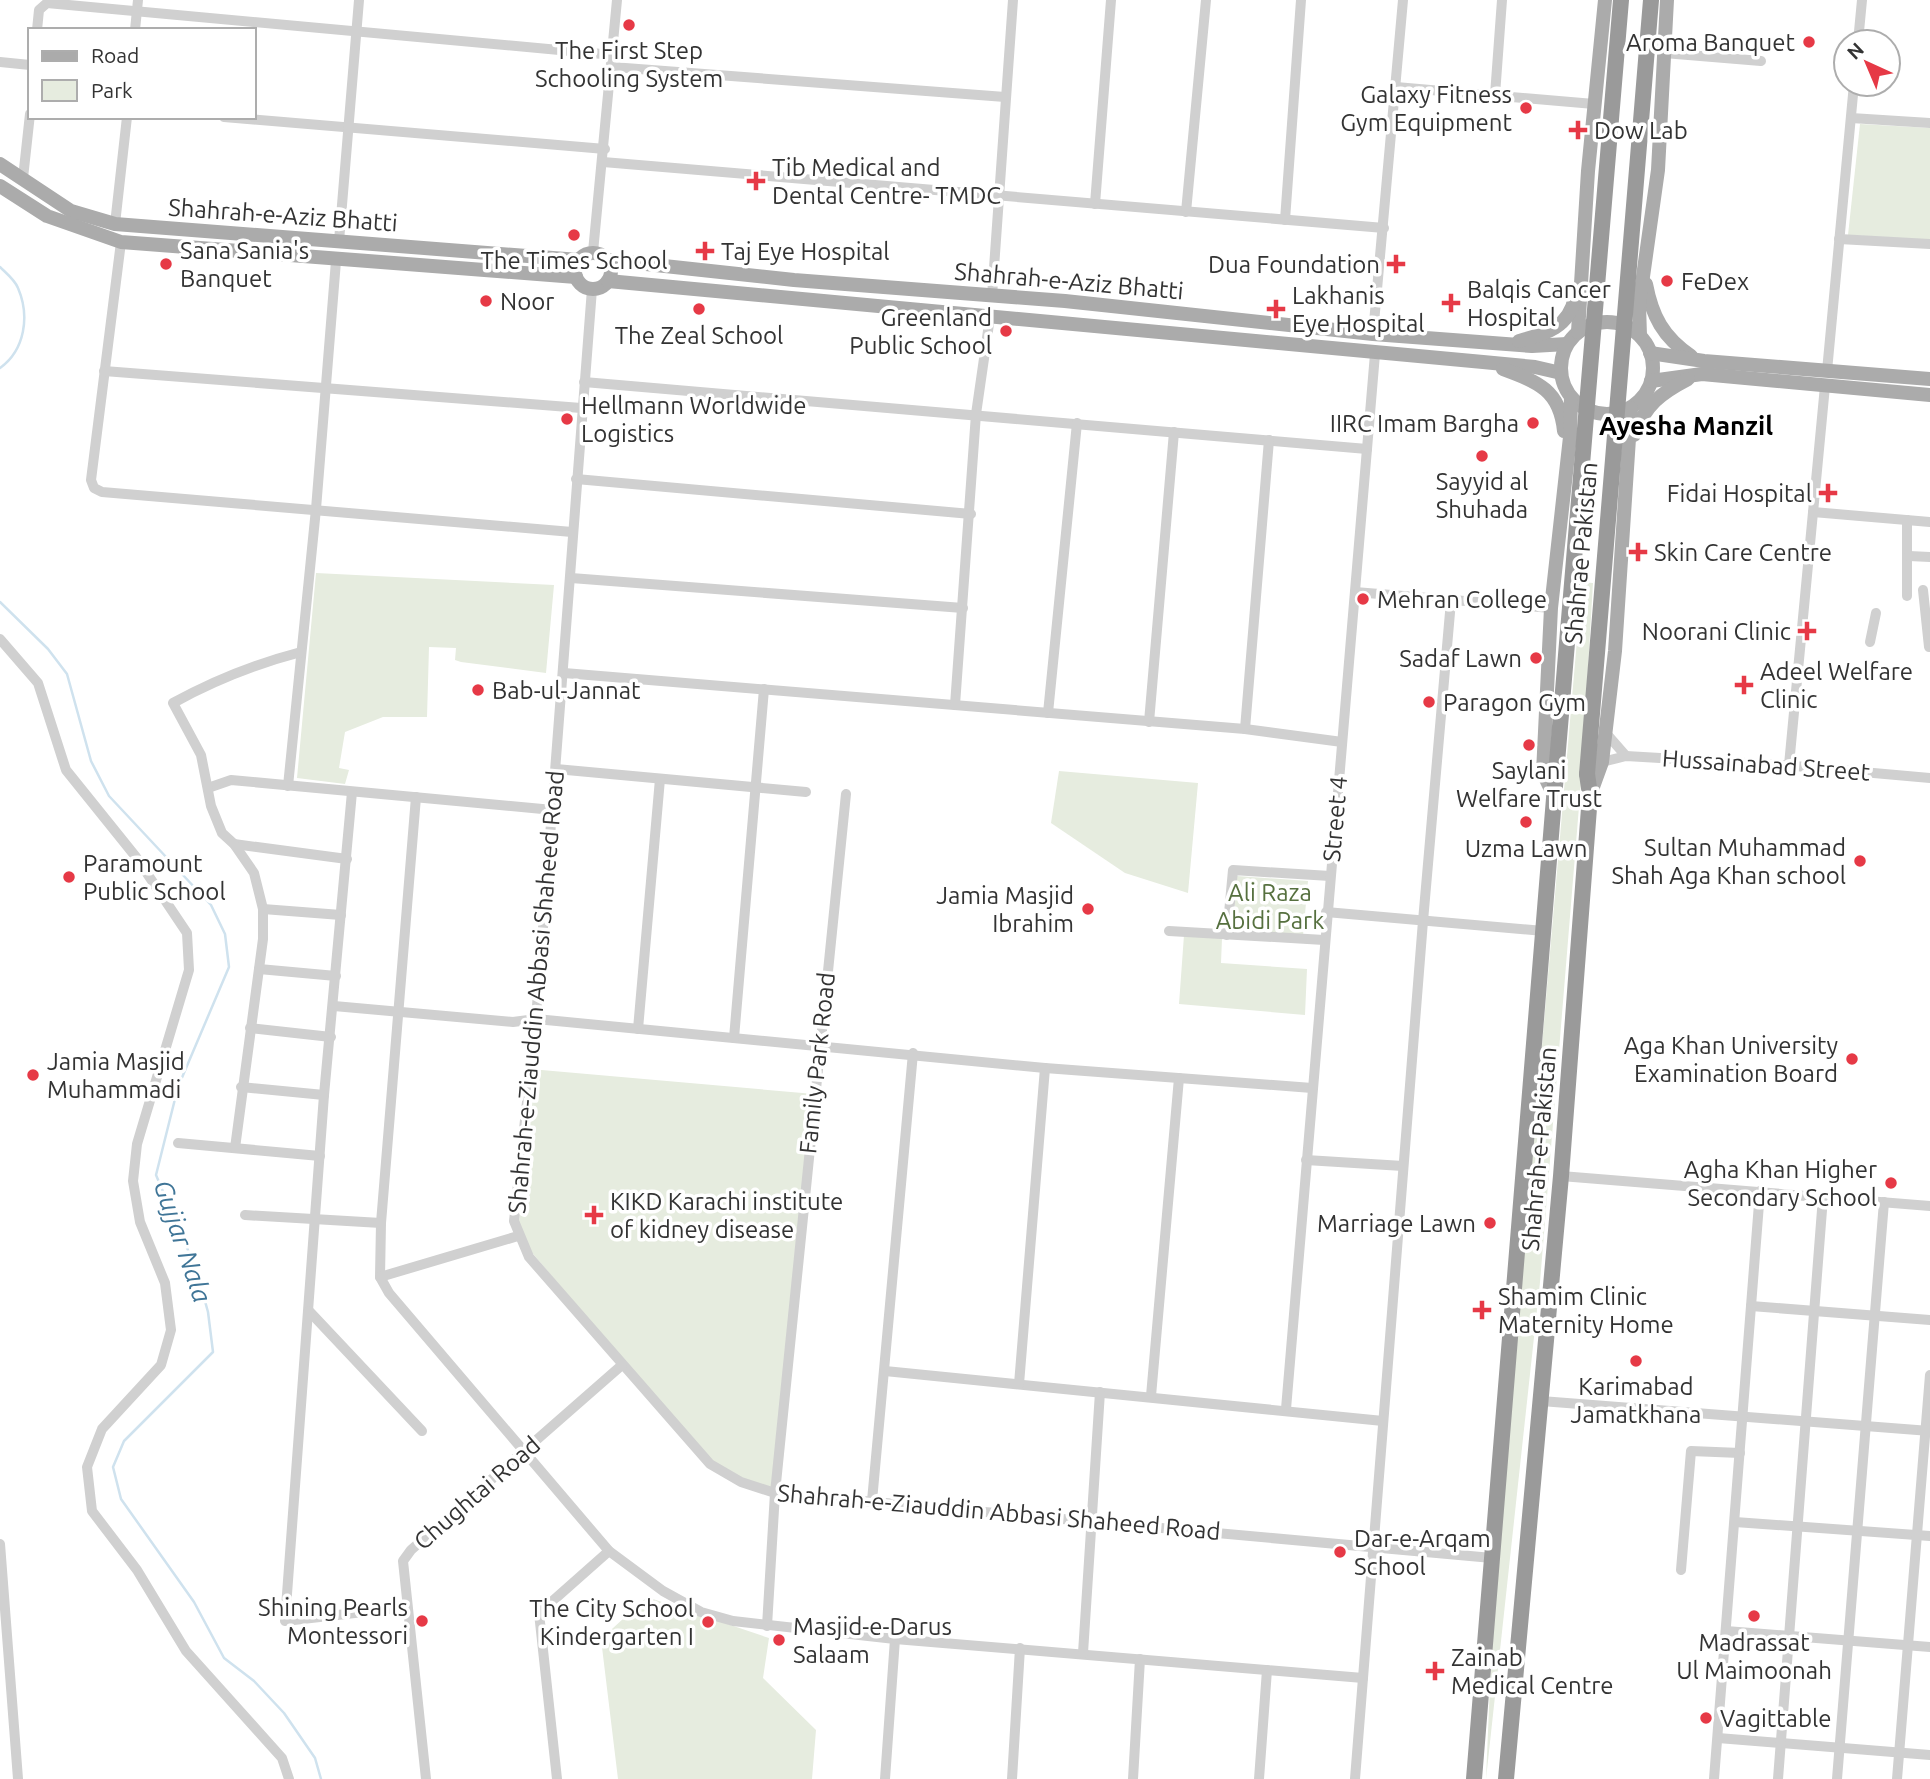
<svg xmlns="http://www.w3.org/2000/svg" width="1930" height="1779" font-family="Ubuntu,sans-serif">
<rect width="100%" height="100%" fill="#fff"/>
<g fill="#e6ecdf">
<polygon points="1860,124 1930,128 1930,240 1848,235"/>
<polygon points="316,573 554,585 546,673 461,662 455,660 456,648 429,647 427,717 383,717 345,732 339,768 349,770 345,784 297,778"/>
<polygon points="1582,582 1593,583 1582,770 1540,1282 1486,1779 1493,1613"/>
<polygon points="1059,771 1198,783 1188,893 1125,873 1051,823"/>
<polygon points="1237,876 1308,881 1303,936 1233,930"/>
<polygon points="1184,935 1222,938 1221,963 1307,969 1305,1015 1179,1004"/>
<polygon points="530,1069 814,1094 775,1493 710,1464 518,1236"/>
<polygon points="647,1597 769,1638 763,1678 816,1730 812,1779 618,1779 601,1639"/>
</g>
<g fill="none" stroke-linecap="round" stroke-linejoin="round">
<g stroke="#cfe2ee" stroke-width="2.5">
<path d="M0,267c6,6 15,13 18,21 12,28 7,62 -18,80"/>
<polyline points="0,602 48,649 67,674 91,761 109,796 211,905 225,934 229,967 178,1087 156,1175 196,1269 208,1312 213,1352 124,1441 113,1467 121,1499 194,1602 224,1658 254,1681 284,1713 315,1758 321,1779"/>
</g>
<g stroke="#d0d0d0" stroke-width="10">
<polyline points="37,30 39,10 47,3 613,55"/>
<polyline points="135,30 138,0"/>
<polyline points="1858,42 1862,0"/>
<polyline points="1664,53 1761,61"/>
<polyline points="0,62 30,65"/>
<polyline points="612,67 1005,97"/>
<polyline points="1396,87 1594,104"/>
<polyline points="1495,95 1502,0"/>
<polyline points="224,117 605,149"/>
<polyline points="1851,118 1930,123"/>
<polyline points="603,162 1384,228"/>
<polyline points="23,178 30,114"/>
<polyline points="1095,204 1111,0"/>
<polyline points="1186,212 1206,0"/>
<polyline points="1285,220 1301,0"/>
<polyline points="115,224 127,117"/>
<polyline points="1839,239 1930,244"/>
<polyline points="339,241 359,0"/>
<polyline points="121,242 91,480 94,488 102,492 572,532"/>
<polyline points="593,252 617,0"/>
<polyline points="592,289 536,1019 514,1221 529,1257 710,1464 741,1482 775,1493 1492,1558"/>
<polyline points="992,296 1013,0"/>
<polyline points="1373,334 1403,0"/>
<polyline points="104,371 581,408"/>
<polyline points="1827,371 1854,84"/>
<polyline points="584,382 1367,449"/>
<polyline points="576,479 971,514"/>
<polyline points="1813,512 1930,522"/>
<polyline points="1907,520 1907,596"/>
<polyline points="1909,556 1930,557"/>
<polyline points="571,578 963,608"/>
<polyline points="1923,590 1929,647"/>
<polyline points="1355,592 1551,608"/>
<polyline points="0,639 38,683 66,770 136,857 187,933 189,970 137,1144 133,1181 140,1222 165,1283 171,1330 161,1365 102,1429 87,1467 92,1511 137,1570 186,1651 282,1758 289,1779"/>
<polyline points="1870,642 1876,613"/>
<polyline points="564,673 1245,729 1342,742"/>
<polyline points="955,705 976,414 990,317"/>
<polyline points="1048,713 1077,423"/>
<polyline points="1149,722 1174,432"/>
<polyline points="1245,729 1269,440"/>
<polyline points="1605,732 1626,756"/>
<polyline points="1602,762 1626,756 1795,766 1930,778"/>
<polyline points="1789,765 1825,386"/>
<polyline points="556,769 806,792"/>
<polyline points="288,786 316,509 336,261"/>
<polyline points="208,788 231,780 553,810"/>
<polyline points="352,792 324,1095 285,1621 407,1607"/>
<polyline points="416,797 381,1223 380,1277 389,1293 609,1551 663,1591 701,1612 733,1621 895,1639 1363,1678"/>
<polyline points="234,844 347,859"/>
<polyline points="263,909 341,915"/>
<polyline points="1326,912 1544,931"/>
<polyline points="1169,931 1324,940"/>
<polyline points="1227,935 1233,870 1330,876"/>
<polyline points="259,969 336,976"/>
<polyline points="334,1006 513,1022 536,1019 1045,1068 1312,1088"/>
<polyline points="250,1028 331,1037"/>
<polyline points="638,1029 660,779"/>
<polyline points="734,1038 764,689"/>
<polyline points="241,1087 324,1095"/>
<polyline points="178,1143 320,1156"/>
<path d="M235,1148l28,-209v-30l-9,-36 -20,-29 -12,-11 -11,-27 -10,-51 -28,-52c42,-23 82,-39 128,-51"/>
<polyline points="1306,1160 1403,1166"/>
<polyline points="1561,1176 1930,1206"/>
<polyline points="245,1215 381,1223"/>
<polyline points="380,1277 518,1236"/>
<polyline points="1751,1306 1930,1320"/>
<polyline points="309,1311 422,1431"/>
<polyline points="885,1371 1383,1421"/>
<polyline points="1019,1384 1045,1068"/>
<polyline points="1151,1396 1179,1078"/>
<polyline points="1541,1401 1930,1431"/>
<polyline points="1286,1409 1375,354"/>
<polyline points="872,1501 913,1053"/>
<polyline points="1735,1522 1930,1536"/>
<polyline points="0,1544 18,1779"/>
<polyline points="1681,1570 1691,1451 1740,1453"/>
<polyline points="767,1626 775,1493 846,794"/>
<polyline points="1726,1631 1930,1647"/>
<polyline points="1083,1653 1100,1392"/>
<polyline points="1718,1738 1930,1755"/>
<polyline points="426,1779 403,1561 411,1550 622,1365"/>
<polyline points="557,1779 539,1613 609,1551"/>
<polyline points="885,1779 895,1639"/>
<polyline points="1012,1779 1020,1648"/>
<polyline points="1133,1779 1140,1659"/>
<polyline points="1259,1779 1267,1670"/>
<polyline points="1355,1779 1423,921 1451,601"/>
<polyline points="1714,1779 1760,1191"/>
<polyline points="1778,1779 1823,1197"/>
<polyline points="1837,1779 1884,1202"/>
<polyline points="1897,1779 1930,1375"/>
</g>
<g stroke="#ababab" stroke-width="14">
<polyline points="0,164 71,211 115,224 579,260"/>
<polyline points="0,186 47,216 121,242 576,277"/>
<circle cx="593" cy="271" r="18"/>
<polyline points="609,260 794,280 1065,301 1373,334 1532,346 1567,344"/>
<polyline points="608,281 1483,362 1535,367 1561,373"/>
<path d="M1646,284c6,32 17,53 45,72"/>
<circle cx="1607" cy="368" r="46"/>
<polyline points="1578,332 1588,171 1605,0"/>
<polyline points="1640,336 1639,305 1658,170 1667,0"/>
<path d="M1519,341c26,-7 50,-13 56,-44"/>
<polyline points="1650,353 1704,361 1930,379"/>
<path d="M1503,369c35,13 57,21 61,62"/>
<polyline points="1651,381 1702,374 1930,395"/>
<path d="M1634,435c11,-30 27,-42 54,-56"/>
<polyline points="1590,795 1602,762 1615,651 1631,408"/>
<polyline points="1555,798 1543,773 1551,608 1570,437 1571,398"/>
</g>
<g stroke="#9a9a9a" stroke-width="16">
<polyline points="1474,1779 1556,774"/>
<polyline points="1506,1779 1561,1176 1590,795 1587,774"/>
</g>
<g stroke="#9a9a9a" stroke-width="16">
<polyline points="1556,774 1621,0"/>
<polyline points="1587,774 1651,0"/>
</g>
</g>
<g fill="#e63946" stroke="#fff" stroke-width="2.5">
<circle cx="629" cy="25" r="7"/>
<circle cx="1809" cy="42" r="7"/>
<circle cx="1526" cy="108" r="7"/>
<path d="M1574.5 119.5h7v7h7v7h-7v7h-7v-7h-7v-7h7z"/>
<path d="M752.5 170.5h7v7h7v7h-7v7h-7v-7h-7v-7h7z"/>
<circle cx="574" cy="235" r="7"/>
<path d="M701.5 240.5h7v7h7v7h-7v7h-7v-7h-7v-7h7z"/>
<circle cx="166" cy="264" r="7"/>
<path d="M1392.5 253.5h7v7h7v7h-7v7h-7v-7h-7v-7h7z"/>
<circle cx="1667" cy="281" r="7"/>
<circle cx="486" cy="301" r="7"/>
<path d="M1447.5 292.5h7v7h7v7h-7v7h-7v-7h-7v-7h7z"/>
<circle cx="699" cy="309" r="7"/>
<path d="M1272.5 298.5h7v7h7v7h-7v7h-7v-7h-7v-7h7z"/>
<circle cx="1006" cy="331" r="7"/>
<circle cx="567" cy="419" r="7"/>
<circle cx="1533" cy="423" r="7"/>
<circle cx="1482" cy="456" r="7"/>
<path d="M1824.5 482.5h7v7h7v7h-7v7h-7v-7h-7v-7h7z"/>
<path d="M1634.5 541.5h7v7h7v7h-7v7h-7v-7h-7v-7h7z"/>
<circle cx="1363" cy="599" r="7"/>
<path d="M1803.5 620.5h7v7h7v7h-7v7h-7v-7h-7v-7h7z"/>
<circle cx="1536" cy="658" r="7"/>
<path d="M1740.5 674.5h7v7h7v7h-7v7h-7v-7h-7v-7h7z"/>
<circle cx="478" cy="690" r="7"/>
<circle cx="1429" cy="702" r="7"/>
<circle cx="1529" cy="745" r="7"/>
<circle cx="1526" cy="822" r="7"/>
<circle cx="1860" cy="861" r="7"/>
<circle cx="69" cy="877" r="7"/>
<circle cx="1088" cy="909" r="7"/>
<circle cx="1852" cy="1059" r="7"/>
<circle cx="33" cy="1075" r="7"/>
<circle cx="1891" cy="1183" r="7"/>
<path d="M590.5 1204.5h7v7h7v7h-7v7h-7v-7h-7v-7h7z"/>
<circle cx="1490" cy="1223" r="7"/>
<path d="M1478.5 1299.5h7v7h7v7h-7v7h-7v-7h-7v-7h7z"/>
<circle cx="1636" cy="1361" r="7"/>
<circle cx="1340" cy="1552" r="7"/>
<circle cx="1754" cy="1616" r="7"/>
<circle cx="422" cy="1621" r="7"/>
<circle cx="708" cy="1622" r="7"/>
<circle cx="779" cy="1640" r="7"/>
<path d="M1431.5 1660.5h7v7h7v7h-7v7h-7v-7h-7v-7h7z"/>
<circle cx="1706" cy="1718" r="7"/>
</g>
<g text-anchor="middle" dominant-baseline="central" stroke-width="7" stroke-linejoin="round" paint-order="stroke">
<g font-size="24" fill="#333" stroke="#fff" text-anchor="start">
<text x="1795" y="42" text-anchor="end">Aroma Banquet</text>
<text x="629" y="50" text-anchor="middle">The First Step<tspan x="629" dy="28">Schooling System</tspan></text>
<text x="1512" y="94" text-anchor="end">Galaxy Fitness<tspan x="1512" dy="28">Gym Equipment</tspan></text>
<text x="1594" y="130">Dow Lab</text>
<text x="772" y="167">Tib Medical and<tspan x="772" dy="28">Dental Centre- TMDC</tspan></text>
<text x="180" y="250">Sana Sania's<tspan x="180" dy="28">Banquet</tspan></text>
<text x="721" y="251">Taj Eye Hospital</text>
<text x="574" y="260" text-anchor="middle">The Times School</text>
<text x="1380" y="264" text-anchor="end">Dua Foundation</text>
<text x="1681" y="281">FeDex</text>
<text x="1467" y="289">Balqis Cancer<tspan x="1467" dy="28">Hospital</tspan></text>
<text x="1292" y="295">Lakhanis<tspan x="1292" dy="28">Eye Hospital</tspan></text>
<text x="500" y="301">Noor</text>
<text x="992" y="317" text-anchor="end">Greenland<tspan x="992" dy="28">Public School</tspan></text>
<text x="699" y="335" text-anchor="middle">The Zeal School</text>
<text x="581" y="405">Hellmann Worldwide<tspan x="581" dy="28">Logistics</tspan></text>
<text x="1519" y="423" text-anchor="end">IIRC Imam Bargha</text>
<text x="1482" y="481" text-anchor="middle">Sayyid al<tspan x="1482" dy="28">Shuhada</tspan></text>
<text x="1812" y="493" text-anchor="end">Fidai Hospital</text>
<text x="1654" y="552">Skin Care Centre</text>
<text x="1377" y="599">Mehran College</text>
<text x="1791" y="631" text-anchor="end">Noorani Clinic</text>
<text x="1522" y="658" text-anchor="end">Sadaf Lawn</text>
<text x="1760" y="671">Adeel Welfare<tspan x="1760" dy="28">Clinic</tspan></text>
<text x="492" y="690">Bab-ul-Jannat</text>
<text x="1443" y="702">Paragon Gym</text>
<text x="1529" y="770" text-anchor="middle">Saylani<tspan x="1529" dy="28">Welfare Trust</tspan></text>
<text x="1846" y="847" text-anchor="end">Sultan Muhammad<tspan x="1846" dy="28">Shah Aga Khan school</tspan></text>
<text x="1526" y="848" text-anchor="middle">Uzma Lawn</text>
<text x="83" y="863">Paramount<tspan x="83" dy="28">Public School</tspan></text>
<text x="1074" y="895" text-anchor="end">Jamia Masjid<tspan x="1074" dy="28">Ibrahim</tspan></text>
<text x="1838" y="1045" text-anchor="end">Aga Khan University<tspan x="1838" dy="28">Examination Board</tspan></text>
<text x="47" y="1061">Jamia Masjid<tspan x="47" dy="28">Muhammadi</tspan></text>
<text x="1877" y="1169" text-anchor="end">Agha Khan Higher<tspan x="1877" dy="28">Secondary School</tspan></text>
<text x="610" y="1201">KIKD Karachi institute<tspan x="610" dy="28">of kidney disease</tspan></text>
<text x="1476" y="1223" text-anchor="end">Marriage Lawn</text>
<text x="1498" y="1296">Shamim Clinic<tspan x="1498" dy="28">Maternity Home</tspan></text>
<text x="1636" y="1386" text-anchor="middle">Karimabad<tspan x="1636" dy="28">Jamatkhana</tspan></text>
<text x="1354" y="1538">Dar-e-Arqam<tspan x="1354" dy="28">School</tspan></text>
<text x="408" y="1607" text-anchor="end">Shining Pearls<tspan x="408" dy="28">Montessori</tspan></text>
<text x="694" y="1608" text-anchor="end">The City School<tspan x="694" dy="28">Kindergarten I</tspan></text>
<text x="793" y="1626">Masjid-e-Darus<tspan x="793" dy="28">Salaam</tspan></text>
<text x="1754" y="1642" text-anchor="middle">Madrassat<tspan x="1754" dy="28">Ul Maimoonah</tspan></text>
<text x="1451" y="1657">Zainab<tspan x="1451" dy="28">Medical Centre</tspan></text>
<text x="1720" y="1718">Vagittable</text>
</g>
<g font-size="24" fill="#333" stroke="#fff">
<text transform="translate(283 215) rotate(4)">Shahrah-e-Aziz Bhatti</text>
<text transform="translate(1069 281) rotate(5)">Shahrah-e-Aziz Bhatti</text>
<text transform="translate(1581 553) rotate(-85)">Shahrae Pakistan</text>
<text transform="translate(1766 765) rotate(4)">Hussainabad Street</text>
<text transform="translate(1335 819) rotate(-85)">Street 4</text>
<text transform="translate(536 992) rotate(-85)">Shahrah-e-Ziauddin Abbasi Shaheed Road</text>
<text transform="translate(817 1063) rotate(-84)">Family Park Road</text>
<text transform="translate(1539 1149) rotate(-85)">Shahrah-e-Pakistan</text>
<text transform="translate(477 1493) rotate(-41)">Chughtai Road</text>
<text transform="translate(999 1512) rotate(5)">Shahrah-e-Ziauddin Abbasi Shaheed Road</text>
</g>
<g font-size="24" fill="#56703f" stroke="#fff">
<text x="1270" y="892">Ali Raza<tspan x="1270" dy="28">Abidi Park</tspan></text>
</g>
<g font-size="26" font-weight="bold" fill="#000" stroke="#fff">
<text x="1686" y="425">Ayesha Manzil</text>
</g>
<g font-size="26" font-style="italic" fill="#3f7597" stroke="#fff">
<text transform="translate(183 1241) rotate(71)">Gujjar Nala</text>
</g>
</g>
<rect x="28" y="28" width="228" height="91" fill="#ffffff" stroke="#adadad" stroke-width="2"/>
<rect x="42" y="51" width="35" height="10" fill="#ababab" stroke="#adadad" stroke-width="2"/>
<text x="91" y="63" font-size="21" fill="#333333">Road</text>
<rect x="42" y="80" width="35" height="21" fill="#e6ecdf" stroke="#adadad" stroke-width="2"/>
<text x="91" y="98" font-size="21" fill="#333333">Park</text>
<g transform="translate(1867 63) rotate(316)"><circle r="33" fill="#ffffff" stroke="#adadad" stroke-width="2"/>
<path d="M0-5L12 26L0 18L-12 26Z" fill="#e63946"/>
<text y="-10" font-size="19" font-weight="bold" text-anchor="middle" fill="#333333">N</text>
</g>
</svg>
